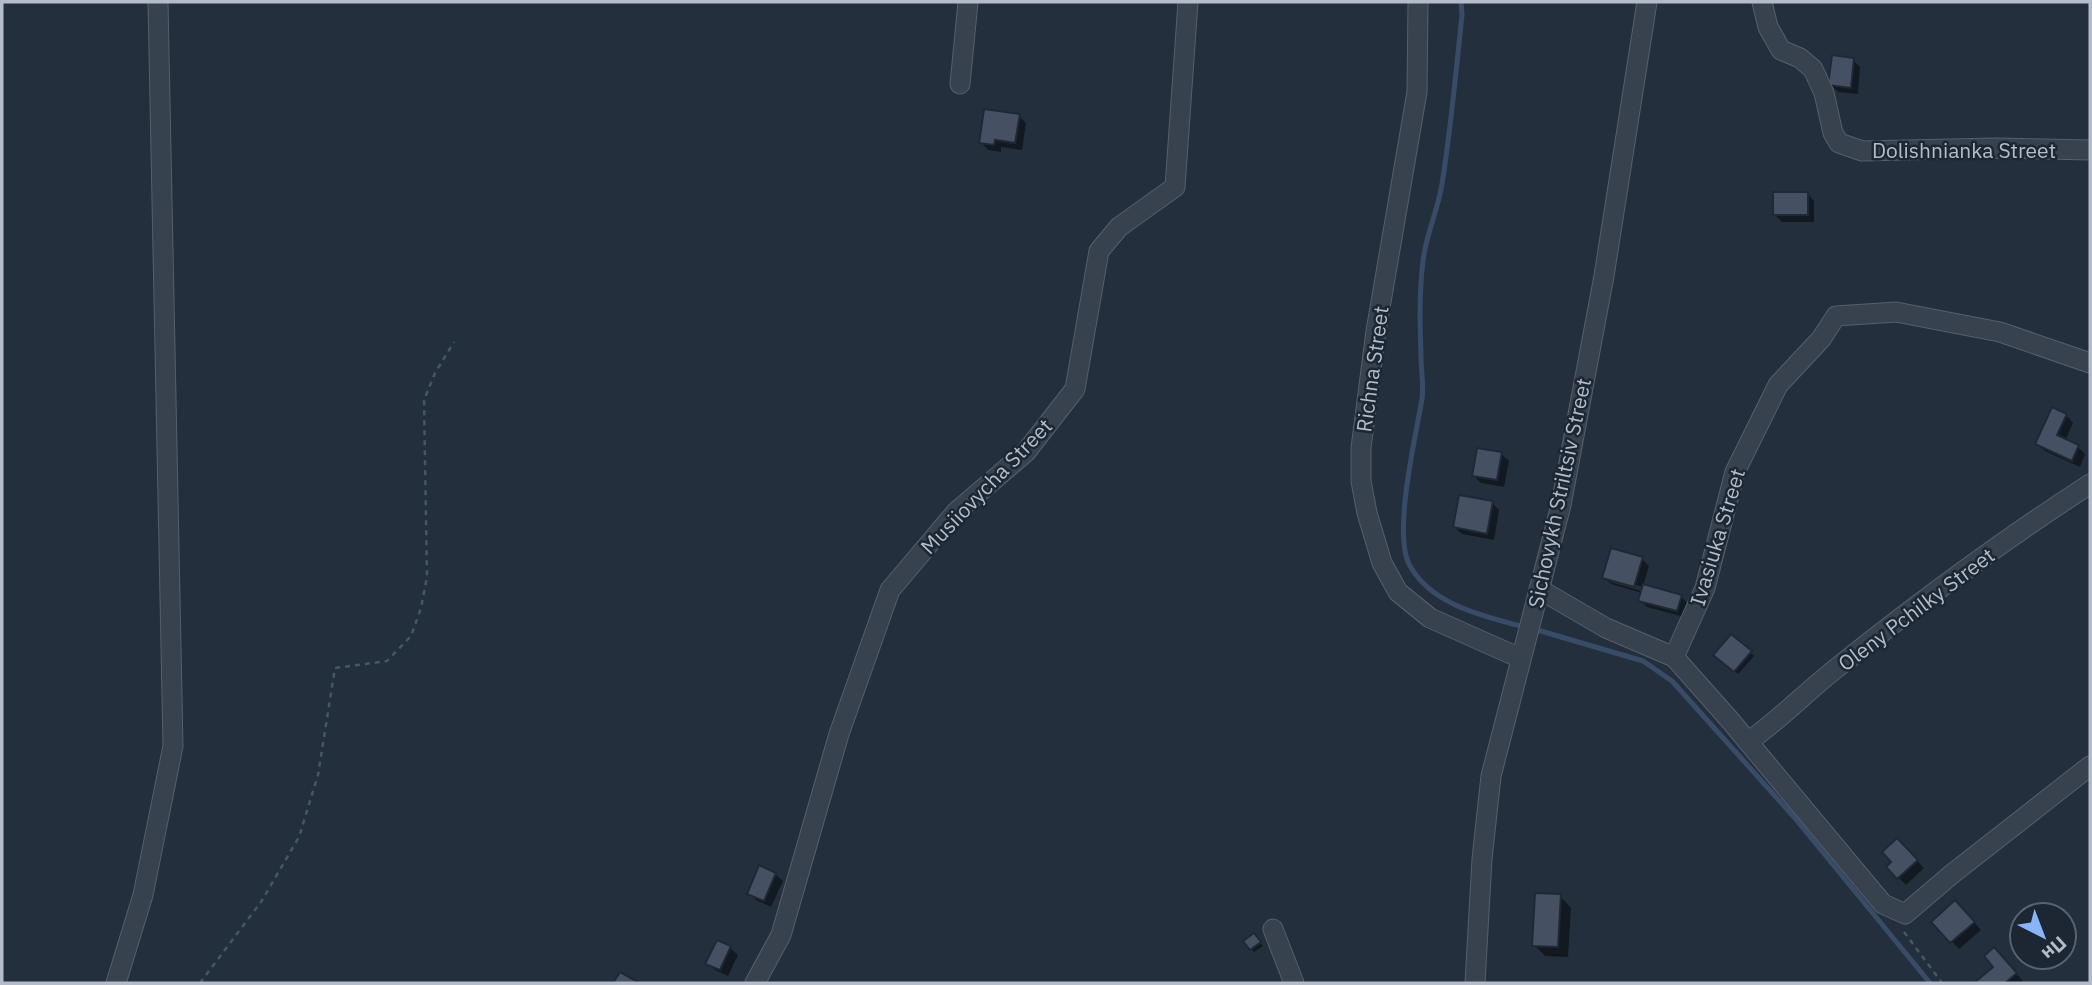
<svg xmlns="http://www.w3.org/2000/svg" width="2092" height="985" font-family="'IBM Plex Sans',sans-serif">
<rect width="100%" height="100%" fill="#242f3e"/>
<g fill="#0007" fill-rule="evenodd">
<polygon points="1853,60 1860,67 1858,94 1838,92 1830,84"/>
<polygon points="1019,116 1026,123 1022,150 1001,147 1001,152 988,150 981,142"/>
<polygon points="1807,193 1814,201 1814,222 1782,222 1775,215"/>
<polygon points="2066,415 2073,423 2065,441 2078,447 2085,454 2080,467 2045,451 2037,444"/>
<polygon points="1501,454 1509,461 1504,487 1481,483 1473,475"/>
<polygon points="1492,503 1499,510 1494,540 1462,534 1454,527"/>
<path d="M1642,559l7,7 -6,20 38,10 7,8 -4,13 -37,-10 -7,-7 2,-7 -31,-9 -7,-7zM1610,578l33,9 -1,4 -32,-9z"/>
<polygon points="1731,636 1754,656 1738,674 1716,655"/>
<polygon points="1897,840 1924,868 1906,885 1888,867 1893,862"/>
<polygon points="775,874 783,881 771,907 756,900 749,893"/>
<polygon points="1560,896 1571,908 1568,957 1545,956 1534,945"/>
<polygon points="1963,909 1981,930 1959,949 1933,922"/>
<polygon points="1257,938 1263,946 1254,952 1251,949"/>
<polygon points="717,942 730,948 738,955 728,976 715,970 708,963"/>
<polygon points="2001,957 2023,981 2020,983 1977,983 1995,967"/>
</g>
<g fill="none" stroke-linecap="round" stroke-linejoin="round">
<g stroke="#394c67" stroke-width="5">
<path d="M1461,2l1,13c-6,56 -11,113 -20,169 -4,26 -16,50 -19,77 -4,31 -3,64 -2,95 0,14 3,29 1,43 -6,36 -30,136 -12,167 23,40 74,50 114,61"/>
<polyline points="1534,629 1643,661 1672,681 1794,817 1930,983"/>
</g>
</g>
<g fill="#455162" stroke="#1f2835" stroke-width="2">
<polygon points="1832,55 1854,58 1851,88 1828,85"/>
<polygon points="984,109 1020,114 1015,143 995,140 994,145 979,143"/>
<rect x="1773" y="192" width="35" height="23"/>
<polygon points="2052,407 2067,414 2057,435 2079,445 2072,461 2035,444"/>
<polygon points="1477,448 1502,452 1497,480 1472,476"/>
<polygon points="1459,495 1493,501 1487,534 1453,527"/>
<polygon points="1611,548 1643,557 1634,587 1602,578"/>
<polygon points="1643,584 1682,595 1677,611 1638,601"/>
<polygon points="1731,634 1752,651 1734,672 1713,655"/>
<polygon points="1897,838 1918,860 1897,879 1886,867 1891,862 1882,852"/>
<polygon points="759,865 776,873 764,901 747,894"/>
<polygon points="1535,893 1561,894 1558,947 1532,946"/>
<polygon points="1955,900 1975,922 1950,943 1931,922"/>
<polygon points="1254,933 1261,942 1250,950 1243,941"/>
<polygon points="717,940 731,946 720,970 705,964"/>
<polygon points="1994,947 2017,973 2005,983 1974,983 1993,967 1984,956"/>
<polygon points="620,972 640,983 613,983"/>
</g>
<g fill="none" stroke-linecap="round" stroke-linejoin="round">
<defs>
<g id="minor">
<polyline points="1418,2 1417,92 1376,331 1361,448 1361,481 1367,513 1382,563 1398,592 1430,618 1520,658"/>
<polyline points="1762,2 1768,27 1781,50 1800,58 1813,69 1824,93 1833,133 1839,143 1862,151 1995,148 2090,150"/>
<polyline points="960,84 968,2"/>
<polyline points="1539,589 1606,628 1674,657 1729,719 1883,904 1905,914 1952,874 2090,766"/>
<polyline points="1674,657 1705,588 1735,472 1778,385 1821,339 1836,316 1896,312 2000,332 2090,363"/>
<path d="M1748,742c34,-24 62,-54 95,-79 79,-63 162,-124 247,-179"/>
<polyline points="1273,929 1294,983"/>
<polyline points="116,983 143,895 173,746 158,2"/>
<polyline points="755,983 781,935 839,734 890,590 956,512 1026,452 1075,389 1099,251 1119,227 1175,187 1188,2"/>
<polyline points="1475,983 1482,859 1491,776 1561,505 1604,276 1647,2"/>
</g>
</defs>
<use href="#minor" stroke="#565f6c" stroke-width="21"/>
<g stroke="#44595c" stroke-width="2.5" stroke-dasharray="5 5" stroke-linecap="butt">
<polyline points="1904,932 1942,983"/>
<polyline points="200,983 261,902 299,837 318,775 335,668 387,661 411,636 421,608 427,577 424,400 435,373 454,342"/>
</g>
<use href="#minor" stroke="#38414e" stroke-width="19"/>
</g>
<g text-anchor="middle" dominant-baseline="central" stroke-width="5" stroke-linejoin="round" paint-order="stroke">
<g font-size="21" fill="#b4bcc9" stroke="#1d2633">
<text x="1964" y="150">Dolishnianka Street</text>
<text transform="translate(1372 369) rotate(-82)">Richna Street</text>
<text transform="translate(986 486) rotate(-46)">Musiiovycha Street</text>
<text transform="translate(1559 493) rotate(-78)">Sichovykh Striltsiv Street</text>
<text transform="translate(1717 537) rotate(-73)">Ivasiuka Street</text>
<text transform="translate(1916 609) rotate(-37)">Oleny Pchilky Street</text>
</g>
</g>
<rect width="2092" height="985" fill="none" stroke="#b4bcc9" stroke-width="7"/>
<g transform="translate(2043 936) rotate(138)"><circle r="33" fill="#1d2633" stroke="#59626f" stroke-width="2"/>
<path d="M0-5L12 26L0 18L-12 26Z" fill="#8ab4f8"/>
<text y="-10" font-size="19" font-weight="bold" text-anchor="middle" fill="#b4bcc9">Пн</text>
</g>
</svg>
